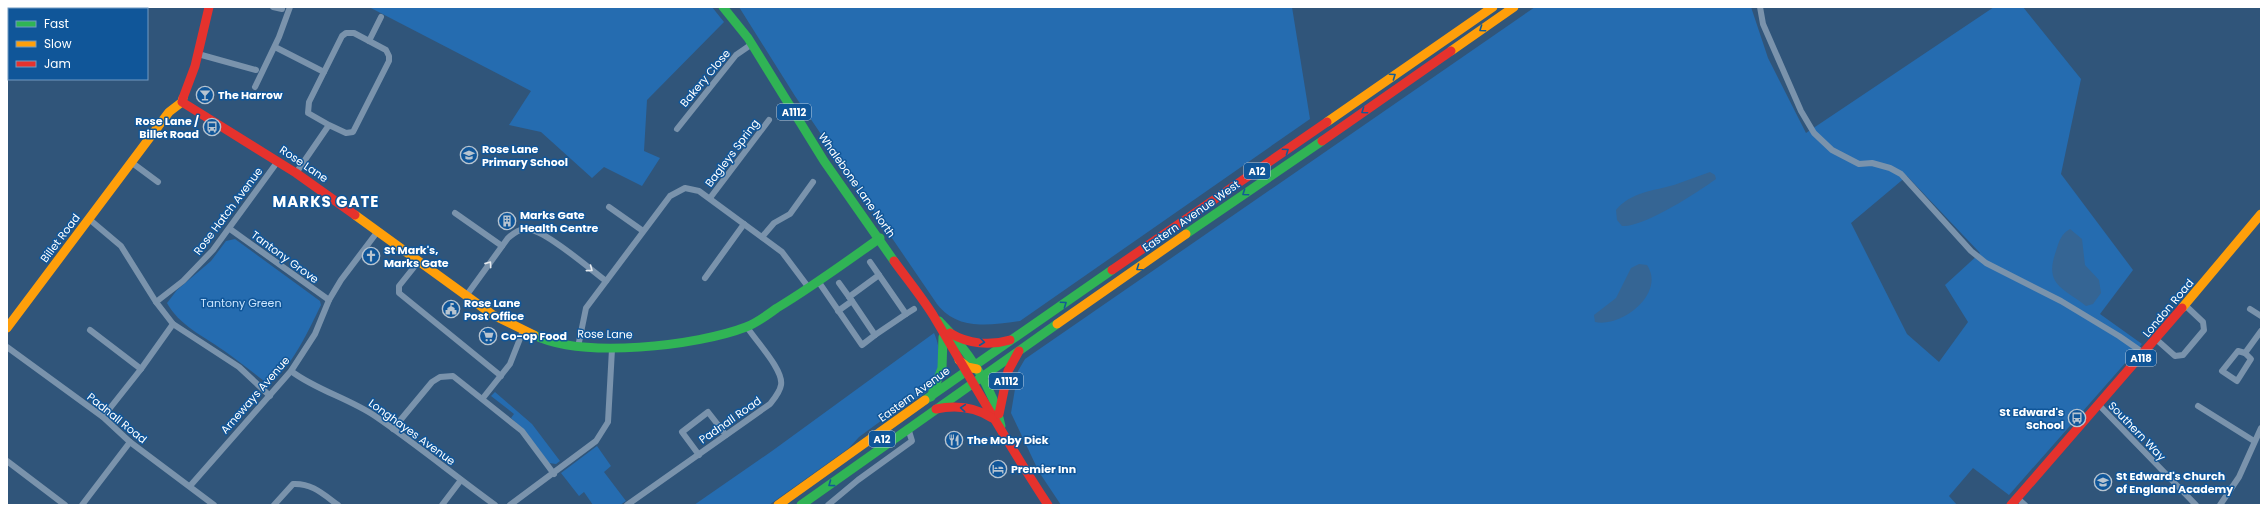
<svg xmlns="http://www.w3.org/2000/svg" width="2268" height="512" font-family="Poppins,sans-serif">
<rect width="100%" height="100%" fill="#30557a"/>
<g fill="#256cb0" fill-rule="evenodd">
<polygon points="369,7 712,7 724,22 647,100 644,151 660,158 642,186 604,167 592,178 541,132 509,125 531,91"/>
<path d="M739,7h553l18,112 -290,202c-31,4 -62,10 -83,-17l-142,-208z"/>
<path d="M1535,7h216l17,51 38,75 188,-126h29l58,72 -20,95 72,96 -33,44 42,30 -133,151 -36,-27 -24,28 8,9h-896l-22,-33 -28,-59 7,-42 7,-12zM1907,176l73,77 -35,32 23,37 -29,40 -32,-28 -56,-111z"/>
<path d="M235,239l85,62 1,4c-11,22 -30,65 -52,78l-5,-2c-13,-10 -27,-21 -41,-31 -20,-14 -44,-25 -56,-47l10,-13 34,-29 15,-20z"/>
<path d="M934,333c7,15 9,42 -3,55 -5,6 -15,11 -21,15l-2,-2 -49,36 -10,11 -80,57h-75l78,-54z"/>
<polygon points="495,392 532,424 560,461 556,464 549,463 526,432 511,418 514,414 491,396"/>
<polygon points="597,446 611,466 604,472 626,501 620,505 593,505 584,492 579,496 561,473"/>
</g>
<g fill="#356594">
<path d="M1710,172l5,3 1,4c-18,13 -73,49 -94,47l-5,-6 -1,-10c15,-18 37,-19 58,-25 12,-4 24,-9 36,-13z"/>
<path d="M2070,229l12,10 3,26 14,15 2,13 -8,11 -7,2c-24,-19 -42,-21 -30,-55 3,-10 5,-17 14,-22z"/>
<path d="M1639,264l8,1c19,28 -25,63 -52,57l-1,-7 22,-17 15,-30z"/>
</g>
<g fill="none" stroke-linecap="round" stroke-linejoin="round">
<g stroke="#7a93ac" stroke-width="6">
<polyline points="273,7 282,9"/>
<polyline points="1760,7 1763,24 1801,111 1814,133 1832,150 1859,164 1872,163 1890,168 1901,174 1971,251 1986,263 2061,301 2119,336 2145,354"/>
<polyline points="369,41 381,17"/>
<polyline points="275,47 324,72"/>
<polyline points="198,54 256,70"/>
<polyline points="255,87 279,37 290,7"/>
<polyline points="677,129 736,55 752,44"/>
<polyline points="131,162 158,182"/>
<polyline points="296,173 329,125 308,113 309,102 342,36 346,33 354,33 386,50 389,56 389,61 353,132 346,133 329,125"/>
<polyline points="710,198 769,120"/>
<polyline points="609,207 643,231"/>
<polyline points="455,213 502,246"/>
<polyline points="89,219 121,246 156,302 173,324 239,367 270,396"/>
<polyline points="230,229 329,300"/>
<polyline points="762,237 774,223 790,214 813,182"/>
<polyline points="419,261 399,286 399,293 501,376"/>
<polyline points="870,262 879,275"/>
<polyline points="705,278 744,224"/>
<polyline points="818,281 862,345 875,335 852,301"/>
<path d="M466,296l42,-58c5,-4 9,-8 16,-9 17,-3 67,41 82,52"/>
<polyline points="849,297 879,275 906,314 875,335"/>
<polyline points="156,302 183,281 213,250 278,161"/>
<polyline points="2250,309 2261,316"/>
<polyline points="838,311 852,301 839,283"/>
<polyline points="906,314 914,309"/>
<polyline points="90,330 141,369"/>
<polyline points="2157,340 2175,356 2183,355 2204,330 2203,322 2186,306"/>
<polyline points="7,347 103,417 130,442 214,505"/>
<polyline points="578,347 586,308 670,196 685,188 699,191 782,252 809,288"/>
<polygon points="2238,351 2245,353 2251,359 2237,381 2222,371"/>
<polyline points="2245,353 2261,331"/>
<path d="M291,371c25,19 57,27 84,45 41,28 80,60 120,89"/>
<polyline points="483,398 510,364 523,331"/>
<polyline points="2098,404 2196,505"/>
<polyline points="2198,406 2254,441"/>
<polyline points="103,417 141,369 173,324"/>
<polyline points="393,429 432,382 440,377 453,376 522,431 554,474"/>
<polyline points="699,455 682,432 708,412 726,435"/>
<polyline points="7,461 65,505"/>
<polyline points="190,486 291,371 315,334 329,300 341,280 378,231"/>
<polyline points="2017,498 2025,505"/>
<polyline points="82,505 130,442"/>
<path d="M274,505l19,-21c19,-1 30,10 45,21"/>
<polyline points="442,505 461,480"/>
<polyline points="510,505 596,441 608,422 612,349"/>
<path d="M627,505l143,-101c4,-5 10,-12 11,-19 3,-15 -26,-45 -34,-58"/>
<polyline points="828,505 858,480 912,441 908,428"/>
<polyline points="2220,505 2239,477 2261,428"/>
</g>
<g stroke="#30b455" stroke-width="9">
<polyline points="723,7 748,38 824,161 894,261"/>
<polyline points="1186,234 1322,141"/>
<path d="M939,321c27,27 55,67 62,105"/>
<path d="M534,335c48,24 163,11 212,-8 11,-4 21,-12 31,-19 35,-21 69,-46 103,-70"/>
<polyline points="931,397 942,368 943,337"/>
<polyline points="925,400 1112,270"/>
<polyline points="801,505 1057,324"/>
</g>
<g stroke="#ff9f0a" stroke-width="9">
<polyline points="1451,51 1514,7"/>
<polyline points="1327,122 1493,7"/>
<polyline points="355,215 493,315 534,335"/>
<polyline points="2182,308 2261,214"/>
<polyline points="1057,324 1186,234"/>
<polyline points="7,328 169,112 182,102 183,98"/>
<polyline points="959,360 967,367 977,369"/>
<polyline points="778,505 925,400"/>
</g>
<g stroke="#e5322d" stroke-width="9">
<polyline points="183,98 195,66 209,7"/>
<polyline points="182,102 296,173 355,215"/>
<polyline points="1322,141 1451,51"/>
<path d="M894,261c13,18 27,35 39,54 38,64 74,128 115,190"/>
<polyline points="1112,270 1327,122"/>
<path d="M950,333c18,11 40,13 60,7"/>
<path d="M936,409c20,-4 39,-2 56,9"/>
<polyline points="999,414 1008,371 1019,351"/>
<polyline points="2011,505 2182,308"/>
</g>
</g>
<defs><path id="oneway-chevron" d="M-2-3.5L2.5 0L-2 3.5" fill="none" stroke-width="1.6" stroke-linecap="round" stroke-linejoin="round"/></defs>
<g stroke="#125b96">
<use href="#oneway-chevron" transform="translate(1482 29) rotate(145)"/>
<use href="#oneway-chevron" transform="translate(1393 76) rotate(-35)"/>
<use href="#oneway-chevron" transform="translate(1364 111) rotate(145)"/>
<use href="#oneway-chevron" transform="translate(1286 151) rotate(-35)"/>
<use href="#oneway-chevron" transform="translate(1245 193) rotate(145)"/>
<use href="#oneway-chevron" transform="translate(1139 268) rotate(145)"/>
<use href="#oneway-chevron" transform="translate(1064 304) rotate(-35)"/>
<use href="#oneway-chevron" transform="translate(982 342) rotate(7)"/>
<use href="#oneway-chevron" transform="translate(963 408) rotate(-175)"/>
<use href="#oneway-chevron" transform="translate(831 484) rotate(144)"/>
</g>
<g stroke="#e4e9ee">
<use href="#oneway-chevron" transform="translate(489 264) rotate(-55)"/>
<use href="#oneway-chevron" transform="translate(590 269) rotate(37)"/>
</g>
<defs>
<symbol id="bar-ring" viewBox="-11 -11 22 22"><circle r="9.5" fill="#105699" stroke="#b7c4d0" stroke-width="1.5"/><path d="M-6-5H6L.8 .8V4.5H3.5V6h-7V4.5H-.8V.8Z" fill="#b7c4d0"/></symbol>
<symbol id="bus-ring" viewBox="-11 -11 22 22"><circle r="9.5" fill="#105699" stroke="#b7c4d0" stroke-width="1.5"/><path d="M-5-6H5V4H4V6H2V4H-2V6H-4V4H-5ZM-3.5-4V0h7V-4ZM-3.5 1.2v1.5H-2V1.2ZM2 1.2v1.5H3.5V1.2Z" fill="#b7c4d0"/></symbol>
<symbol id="school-ring" viewBox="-11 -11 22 22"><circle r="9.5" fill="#105699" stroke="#b7c4d0" stroke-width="1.5"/><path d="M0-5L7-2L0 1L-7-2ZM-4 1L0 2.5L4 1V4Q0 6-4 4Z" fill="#b7c4d0"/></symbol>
<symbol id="building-ring" viewBox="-11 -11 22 22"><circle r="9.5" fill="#105699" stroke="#b7c4d0" stroke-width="1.5"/><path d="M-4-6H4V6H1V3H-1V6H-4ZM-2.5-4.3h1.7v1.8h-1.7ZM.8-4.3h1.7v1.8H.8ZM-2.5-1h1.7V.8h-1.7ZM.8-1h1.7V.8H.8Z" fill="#b7c4d0"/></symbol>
<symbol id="church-ring" viewBox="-11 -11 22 22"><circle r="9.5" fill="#105699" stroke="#b7c4d0" stroke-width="1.5"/><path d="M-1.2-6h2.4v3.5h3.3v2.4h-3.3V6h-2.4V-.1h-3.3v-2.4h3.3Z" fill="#b7c4d0"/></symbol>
<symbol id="civic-ring" viewBox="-11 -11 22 22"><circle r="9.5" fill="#105699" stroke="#b7c4d0" stroke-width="1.5"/><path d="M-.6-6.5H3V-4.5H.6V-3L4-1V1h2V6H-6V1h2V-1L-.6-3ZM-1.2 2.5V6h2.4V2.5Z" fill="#b7c4d0"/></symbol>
<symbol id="supermarket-ring" viewBox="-11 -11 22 22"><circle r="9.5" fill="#105699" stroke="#b7c4d0" stroke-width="1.5"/><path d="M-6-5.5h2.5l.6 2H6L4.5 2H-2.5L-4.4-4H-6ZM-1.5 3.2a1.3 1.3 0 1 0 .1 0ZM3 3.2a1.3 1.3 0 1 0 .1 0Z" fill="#b7c4d0"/></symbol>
<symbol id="restaurant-ring" viewBox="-11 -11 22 22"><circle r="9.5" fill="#105699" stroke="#b7c4d0" stroke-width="1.5"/><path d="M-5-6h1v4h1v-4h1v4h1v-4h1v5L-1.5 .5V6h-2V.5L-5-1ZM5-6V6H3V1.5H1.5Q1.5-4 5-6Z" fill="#b7c4d0"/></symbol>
<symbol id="hotel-ring" viewBox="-11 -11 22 22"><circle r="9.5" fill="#105699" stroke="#b7c4d0" stroke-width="1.5"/><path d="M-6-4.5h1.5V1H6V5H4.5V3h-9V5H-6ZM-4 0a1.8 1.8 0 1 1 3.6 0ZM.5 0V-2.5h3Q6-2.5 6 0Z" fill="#b7c4d0"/></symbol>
</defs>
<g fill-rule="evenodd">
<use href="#bar-ring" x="195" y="85" width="20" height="20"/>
<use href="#bus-ring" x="202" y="117" width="20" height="20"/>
<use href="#school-ring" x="459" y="145" width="20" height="20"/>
<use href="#building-ring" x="497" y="211" width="20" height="20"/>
<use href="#church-ring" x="361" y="246" width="20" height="20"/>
<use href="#civic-ring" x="441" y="299" width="20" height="20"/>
<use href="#supermarket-ring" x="478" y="326" width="20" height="20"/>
<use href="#bus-ring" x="2067" y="408" width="20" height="20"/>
<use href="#restaurant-ring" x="944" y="430" width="20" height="20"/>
<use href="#hotel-ring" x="988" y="459" width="20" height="20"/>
<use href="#school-ring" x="2093" y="472" width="20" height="20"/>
</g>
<g text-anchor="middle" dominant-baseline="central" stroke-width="3" stroke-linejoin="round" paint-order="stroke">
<g fill="#105699" stroke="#b7cce0" stroke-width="1">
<rect x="777" y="104" width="34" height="16" rx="3"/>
<rect x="1244" y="163" width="26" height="16" rx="3"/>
<rect x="2126" y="350" width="30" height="16" rx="3"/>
<rect x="989" y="373" width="34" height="16" rx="3"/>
<rect x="869" y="431" width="26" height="16" rx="3"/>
</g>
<g font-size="10" font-weight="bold" fill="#fff">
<text x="794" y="112">A1112</text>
<text x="1257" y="171">A12</text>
<text x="2141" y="358">A118</text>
<text x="1006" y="381">A1112</text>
<text x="882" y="439">A12</text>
</g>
<g font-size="11" fill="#fff" stroke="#105699">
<text transform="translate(705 78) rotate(-50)">Bakery Close</text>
<text transform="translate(732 153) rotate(-53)">Bagleys Spring</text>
<text transform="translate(304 164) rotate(34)">Rose Lane</text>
<text transform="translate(857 185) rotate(55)">Whalebone Lane North</text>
<text transform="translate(228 211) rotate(-53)">Rose Hatch Avenue</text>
<text transform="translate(1191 216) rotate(-35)">Eastern Avenue West</text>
<text transform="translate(60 238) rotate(-53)">Billet Road</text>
<text transform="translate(285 257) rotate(36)">Tantony Grove</text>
<text transform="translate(2168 308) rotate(-50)">London Road</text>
<text transform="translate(605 334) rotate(1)">Rose Lane</text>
<text transform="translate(914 394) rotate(-36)">Eastern Avenue</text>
<text transform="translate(255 395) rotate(-49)">Arneways Avenue</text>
<text transform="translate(117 418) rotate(39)">Padnall Road</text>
<text transform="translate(730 420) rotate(-35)">Padnall Road</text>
<text transform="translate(2137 431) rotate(46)">Southern Way</text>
<text transform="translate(412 432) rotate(36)">Longhayes Avenue</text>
</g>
<g font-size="11" font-weight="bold" fill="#fff" stroke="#105699" text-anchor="start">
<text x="218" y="95">The Harrow</text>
<text x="199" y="121" text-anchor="end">Rose Lane /<tspan x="199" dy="13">Billet Road</tspan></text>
<text x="482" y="149">Rose Lane<tspan x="482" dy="13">Primary School</tspan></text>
<text x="520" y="215">Marks Gate<tspan x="520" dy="13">Health Centre</tspan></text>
<text x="384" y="250">St Mark's,<tspan x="384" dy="13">Marks Gate</tspan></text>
<text x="464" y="303">Rose Lane<tspan x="464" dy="13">Post Office</tspan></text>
<text x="501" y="336">Co-op Food</text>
<text x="2064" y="412" text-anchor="end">St Edward's<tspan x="2064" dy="13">School</tspan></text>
<text x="967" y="440">The Moby Dick</text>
<text x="1011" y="469">Premier Inn</text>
<text x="2116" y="476">St Edward's Church<tspan x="2116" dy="13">of England Academy</tspan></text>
</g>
<g font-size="11" fill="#cae5fe" stroke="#105699">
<text x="241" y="303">Tantony Green</text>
</g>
<g font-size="15" font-weight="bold" letter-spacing="1" fill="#fff" stroke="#105699">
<text x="326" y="201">MARKS GATE</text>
</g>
</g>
<rect width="2268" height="512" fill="none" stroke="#ffffff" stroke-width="16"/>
<rect x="8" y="8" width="140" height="72" fill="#105699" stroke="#709ac2"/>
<rect x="16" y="21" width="20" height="6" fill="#30b455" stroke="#709ac2"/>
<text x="44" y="28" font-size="12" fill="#ffffff">Fast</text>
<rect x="16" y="41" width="20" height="6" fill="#ff9f0a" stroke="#709ac2"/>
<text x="44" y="48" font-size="12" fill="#ffffff">Slow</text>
<rect x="16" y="61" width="20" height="6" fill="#e5322d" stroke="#709ac2"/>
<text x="44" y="68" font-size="12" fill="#ffffff">Jam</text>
</svg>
